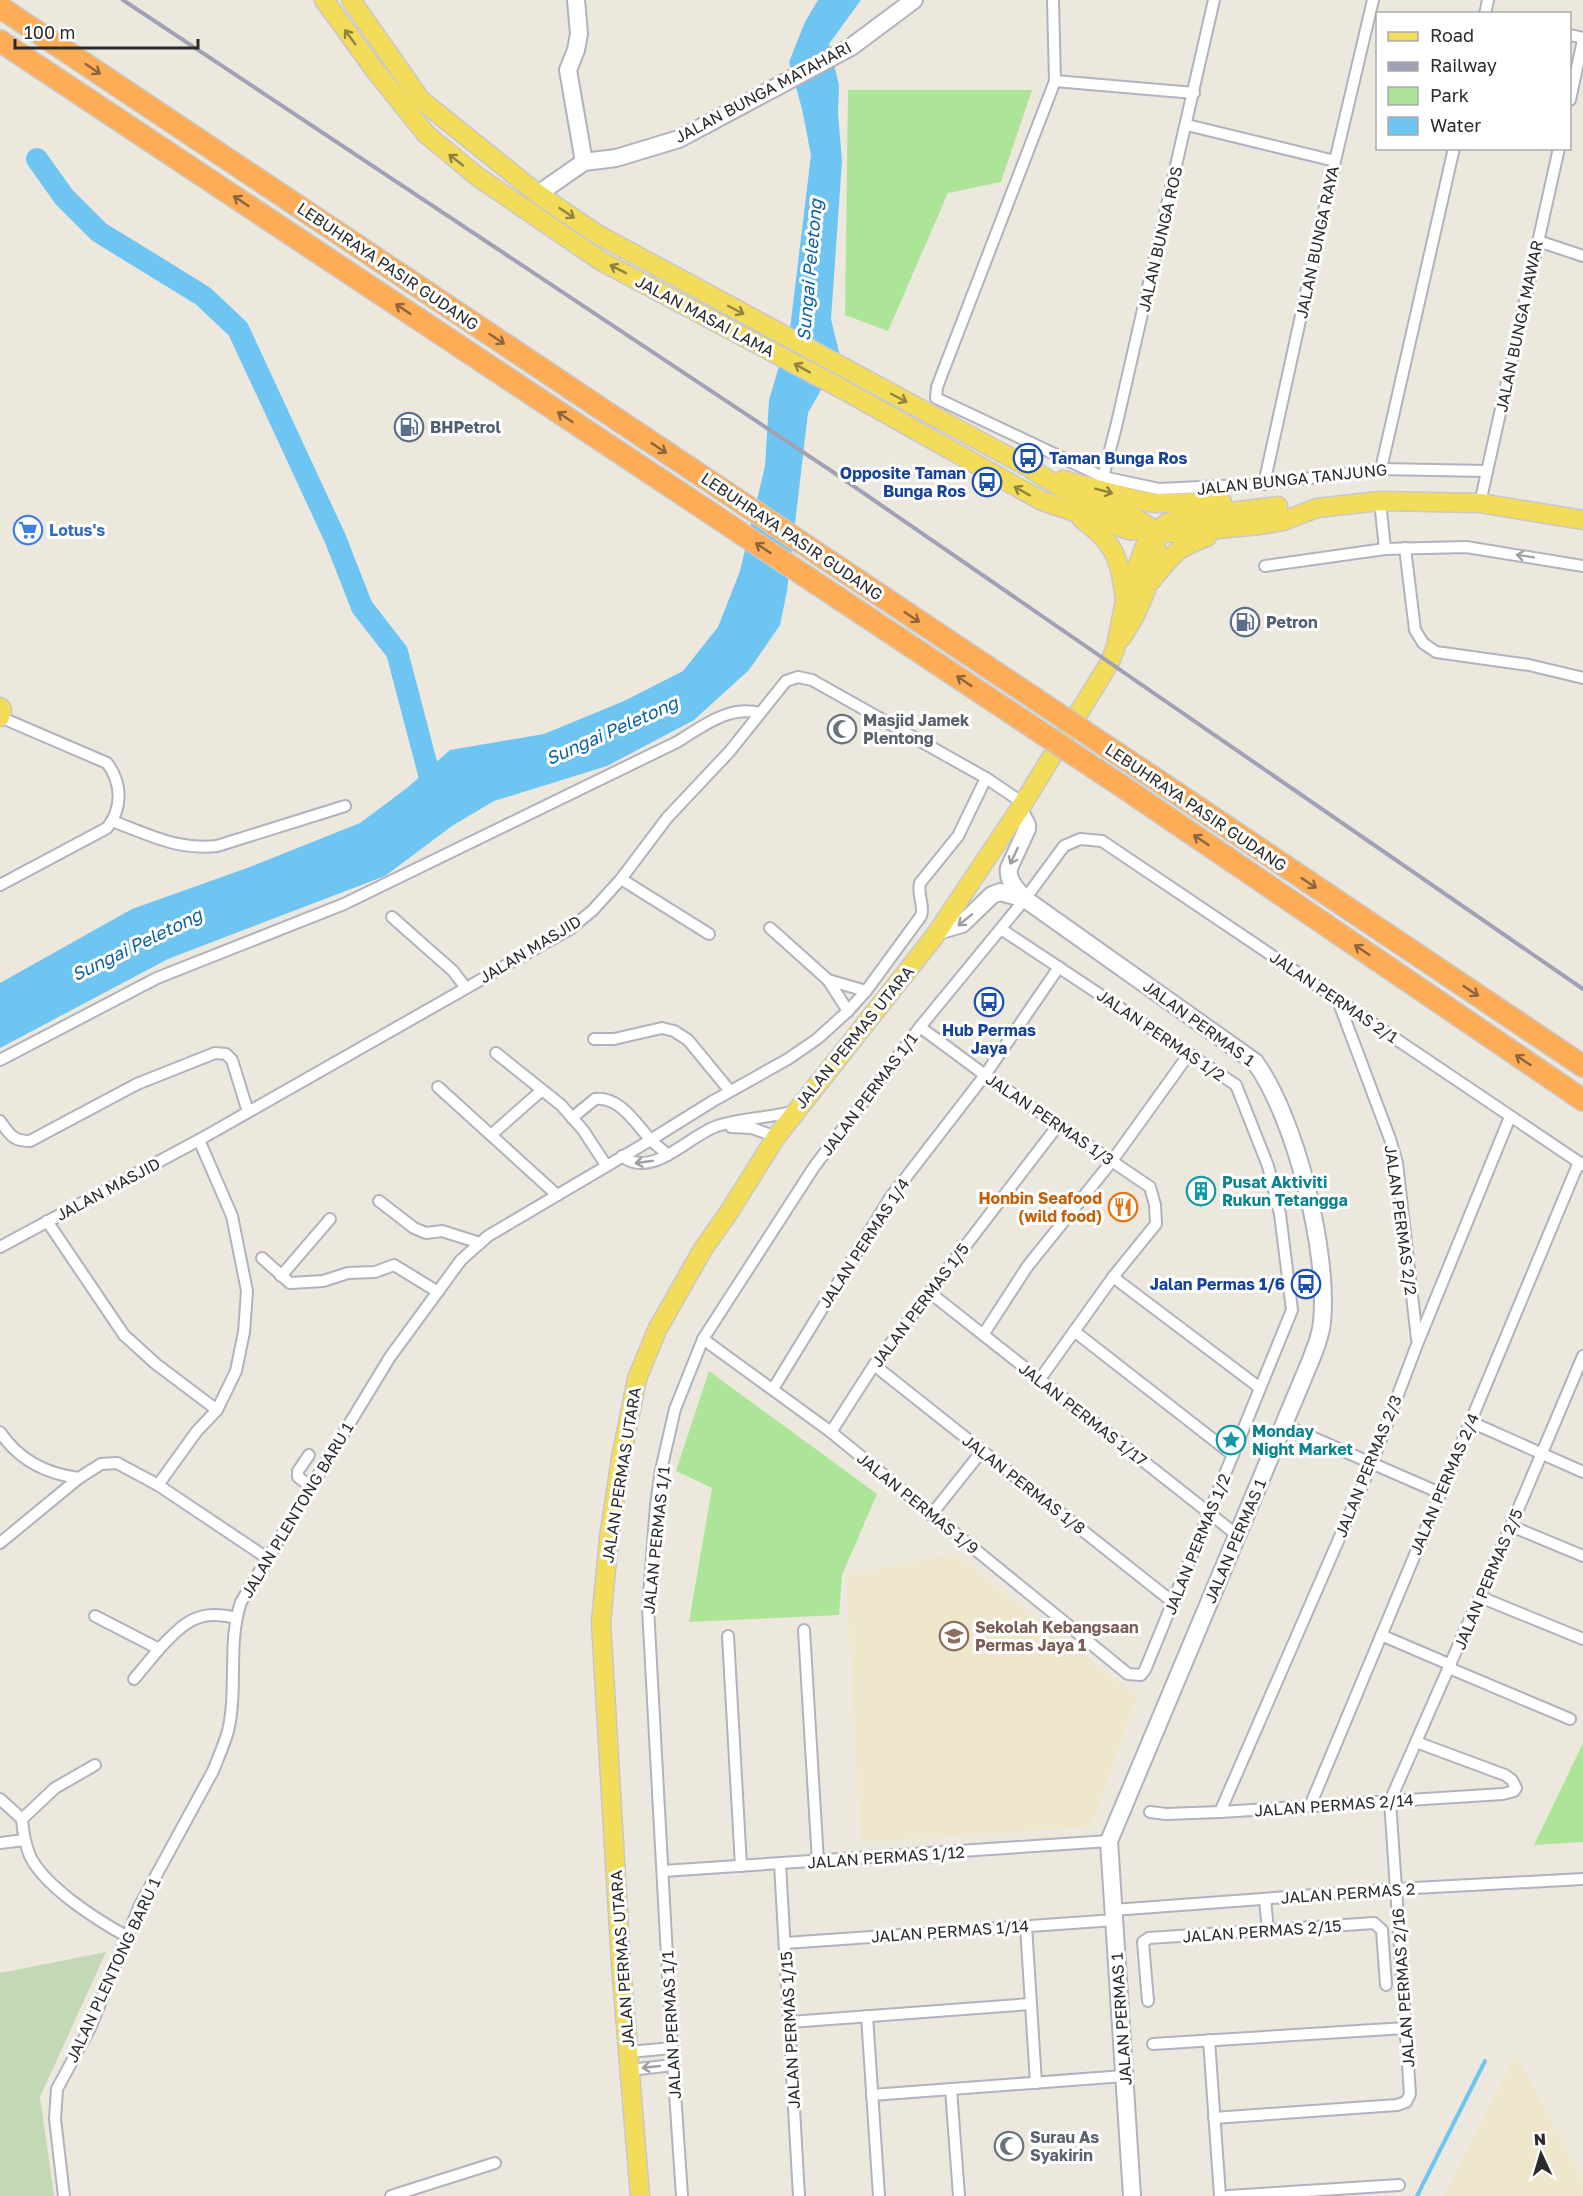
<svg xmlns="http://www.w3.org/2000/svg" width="1583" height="2196" viewBox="0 0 1583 2196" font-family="'Golos Text',sans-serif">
<rect width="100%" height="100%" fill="#ede8dd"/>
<g fill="#efe7cc">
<path d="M954,1553L1137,1697L1091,1827L861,1842L846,1576Z"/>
<path d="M1516,2053L1583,2180V2196H1444Z"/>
</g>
<g fill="#ade598">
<path d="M848,90H1032L1001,182L948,193L888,331L845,315Z"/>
<path d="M709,1371L877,1494L842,1575L839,1615L689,1622L712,1488L676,1471Z"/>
<path d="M1583,1743V1842L1534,1845Z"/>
</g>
<path fill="#c3d8b4" d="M106,1952L40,2097L54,2196H0V1973Z"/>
<path fill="#6ec5f2" d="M818,0H861L829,44L839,85L838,113L842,161L831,319L840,356L808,413L787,591L780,625L749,670L694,720L607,766L494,801L452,826L385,876L168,959L0,1048V983L132,909L247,868L360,823L407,788L450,750L544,734L624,701L683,671L718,627L740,571L765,466L769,400L790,329L811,155L802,109L789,62L805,22Z"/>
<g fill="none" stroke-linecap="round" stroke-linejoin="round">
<path stroke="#6ec5f2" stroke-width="4" d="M1417,2196L1485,2061"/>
<path stroke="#6ec5f2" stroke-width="22" d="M37,159L64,197L99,232L203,296L238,329L335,538L362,607L397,652L435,797"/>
<g stroke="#b1b2bf" stroke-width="14">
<g id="street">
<path d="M1053,0L1055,81L937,387L936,398L1103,477L1159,489L1264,484L1381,469L1487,471"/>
<path d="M1485,14L1488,0"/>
<path d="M1570,35L1583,38"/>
<path d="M1055,81L1194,93"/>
<path d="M1570,100L1583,40"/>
<path d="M1187,125L1335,161"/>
<path d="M1538,241L1583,256"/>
<path d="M1381,469L1454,148"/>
<path d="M1103,477L1116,427L1214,0"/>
<path d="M1264,484L1335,161L1373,0"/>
<path d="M1380,501L1385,549"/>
<path d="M1480,503L1559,148"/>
<path d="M1405,548L1415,630L1423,643L1436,652L1529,665L1583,678"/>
<path d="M1265,566L1385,549L1466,547L1583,566"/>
<path d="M112,821C150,835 176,850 217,846L345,806"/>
<path d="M621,879L709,934"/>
<path d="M0,885L107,828C123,808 122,783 107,763L0,717"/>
<path d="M392,917L453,971L466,988"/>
<path d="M770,928L828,980L848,1011"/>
<path d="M828,980L866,991"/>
<path d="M1337,998L1390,1139L1397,1163L1417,1339"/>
<path d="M920,1027L985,1075L1150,1187L1155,1205L1156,1224L1113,1277L1040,1379"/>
<path d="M594,1039H614L662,1028L674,1031L688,1040L730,1091"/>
<path d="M496,1053L561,1105L583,1130L606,1165"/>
<path d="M0,1060L157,978L344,904L677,742C703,726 729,705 760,713"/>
<path d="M438,1087L557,1195"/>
<path d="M572,1118L595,1099C620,1096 636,1124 650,1139C656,1145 662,1150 668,1155"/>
<path d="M0,1121C10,1134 12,1141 30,1141L137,1084L215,1053L226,1054L232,1060L248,1112"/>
<path d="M731,1127L752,1128L776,1137"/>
<path d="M491,1135L542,1090"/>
<path d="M199,1140L232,1216L247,1291L244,1332L236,1371L217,1410"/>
<path d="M622,1156C652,1180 688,1136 717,1126C743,1118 769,1118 795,1111"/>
<path d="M379,1201L414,1228L426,1233L442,1231L480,1243"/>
<path d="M47,1221L124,1335L156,1364L217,1410L197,1431L158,1485"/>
<path d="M0,1247L199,1140L570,929L593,910L621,879L667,818L730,751L786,681L798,677L812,680L986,778L1023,803"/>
<path d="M262,1258L290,1283L323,1281L348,1273L375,1272L394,1265L438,1292"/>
<path d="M281,1276L330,1219"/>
<path d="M1113,1277L1260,1388"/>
<path d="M929,1292L1237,1535"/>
<path d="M1074,1331L1233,1455"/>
<path d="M983,1335L1027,1267L1112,1161L1189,1054"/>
<path d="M703,1339L831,1432L1128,1674L1141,1675L1145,1670L1292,1310L1280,1214L1268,1166L1236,1085L1001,929"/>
<path d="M874,1365L1174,1603"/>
<path d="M773,1389L890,1198L985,1075L1059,967"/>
<path d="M1471,1422L1583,1472"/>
<path d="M1284,1425L1440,1493"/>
<path d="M0,1432C18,1459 46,1474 79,1478"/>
<path d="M831,1432L874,1365L1059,1124"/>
<path d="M309,1455L298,1471V1477L311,1487"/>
<path d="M931,1515L982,1451"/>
<path d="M1511,1526L1583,1556"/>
<path d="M0,1543L79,1478L101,1464L117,1463L158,1485L267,1558"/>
<path d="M1480,1597L1583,1639"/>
<path d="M95,1616L159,1649C184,1623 198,1608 236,1618"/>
<path d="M804,1630L818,1862"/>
<path d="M1381,1635L1451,1665"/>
<path d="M728,1636L741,1866"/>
<path d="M1449,1668L1570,1719"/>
<path d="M134,1679L159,1649"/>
<path d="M0,1799L22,1819"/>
<path d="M1310,1806L1579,1162"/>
<path d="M1150,1812L1166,1814L1220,1812L1503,1794L1514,1791L1516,1788L1512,1780L1505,1775L1416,1742"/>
<path d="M1220,1812L1372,1463L1418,1342L1510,1117"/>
<path d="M22,1819C23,1832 25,1844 30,1856C45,1887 97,1920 126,1936"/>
<path d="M22,1819L55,1788L95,1765"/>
<path d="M0,1843L24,1840"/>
<path d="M780,1864L799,2196"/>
<path d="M663,1871L1109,1841"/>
<path d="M1265,1899L1268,1931"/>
<path d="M1113,1910L1396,1889L1583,1879"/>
<path d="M1026,1926L1036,2083"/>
<path d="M785,1943L1115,1920"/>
<path d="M1148,2001L1143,1942L1149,1938L1374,1923L1382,1930L1386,1985"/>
<path d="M867,2016L879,2196"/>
<path d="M790,2022L1030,2004"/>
<path d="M1209,2040L1220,2196"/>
<path d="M1153,2044L1406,2028"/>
<path d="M629,2052L672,2048"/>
<path d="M630,2070L673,2065"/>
<path d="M951,2089L959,2196"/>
<path d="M872,2095L1124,2076"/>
<path d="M1214,2118L1397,2105L1406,2102L1410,2094L1390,1801L1511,1526L1583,1356"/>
<path d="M64,2196L55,2119L57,2089L90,2028L140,1905L213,1771C218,1758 224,1745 228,1731C238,1689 227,1643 241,1602L390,1357L461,1260L488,1236L644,1144L713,1101L788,1059L817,1039L848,1011L866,991L921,916C925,906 917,896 920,883L958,836L986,778"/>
<path d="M391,2196L495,2163"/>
<path d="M682,2196L672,2048L648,1608L656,1505L661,1470L675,1409L703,1339L814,1167L920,1027L1025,899L1064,846L1080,839L1102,841L1583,1165"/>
<path d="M1228,2196L1399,2185"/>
</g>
</g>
<g stroke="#b1b2bf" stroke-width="20">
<g id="secondary">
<path d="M576,0L579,34L576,50L568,70L584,162"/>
<path d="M538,194L584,162L616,158L679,139L851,47L914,0"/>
<path d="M1019,810L1027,825V829L1009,868C1007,881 1017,890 1025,899"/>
<path d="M938,931L962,924L992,895L1000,892L1025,899L1255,1062C1296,1119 1329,1253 1322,1322C1321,1336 1315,1349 1310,1362L1109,1841L1132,2196"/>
</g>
</g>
<g stroke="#c8c8c8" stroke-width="21">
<g id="primary">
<path d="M324,0L377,73L426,134L478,177L601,261L842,389L1042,501L1129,530L1175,533L1260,525L1283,521L1317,508L1380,501L1480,503L1583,520"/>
<path d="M351,0L421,100L538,194L597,234L1028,467C1049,481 1071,494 1094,504C1115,513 1136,514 1154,531"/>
<path d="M1063,480L1137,500L1157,503L1222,502"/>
<path d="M1081,518C1089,525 1099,532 1106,541C1120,557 1122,579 1125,599"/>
<path d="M1152,580C1171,556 1177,547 1207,537"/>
<path d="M1122,637C1139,613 1161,561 1155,532"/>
<path d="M0,707L2,710L0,717"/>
<path d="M640,2196L621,1965L601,1622L609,1538L621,1458L637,1379L657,1330L703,1249L729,1212L776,1137L934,937L1019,810L1110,662L1116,646L1125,601L1144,548L1155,532L1167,523L1182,518L1278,506"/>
</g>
</g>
<g stroke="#c8c8c8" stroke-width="24">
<g id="highway">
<path d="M0,7L1028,694"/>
<path d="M0,41L1013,714"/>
<path d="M1139,768L1583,1066"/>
<path d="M1129,791L1583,1100"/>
</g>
</g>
<use href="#street" stroke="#fff" stroke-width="10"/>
<use href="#secondary" stroke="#fff" stroke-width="16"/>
<use href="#primary" stroke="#f4dc5b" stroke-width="18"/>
<use href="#highway" stroke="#ffac57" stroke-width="21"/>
<path stroke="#a0a1b6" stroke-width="4" d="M123,0L833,472L1583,989"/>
<g stroke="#c8c8c8" stroke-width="24" stroke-linecap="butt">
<g id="highway-bridge">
<path d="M1028,694L1139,768"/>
<path d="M1013,714L1129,791"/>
</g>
</g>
<use href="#highway-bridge" stroke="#ffac57" stroke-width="21"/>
</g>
<defs><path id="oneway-shaft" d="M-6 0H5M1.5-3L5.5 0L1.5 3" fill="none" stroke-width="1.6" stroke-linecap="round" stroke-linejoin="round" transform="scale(1.5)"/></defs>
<g stroke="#908443">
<use href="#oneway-shaft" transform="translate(350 37) rotate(-127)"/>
<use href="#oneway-shaft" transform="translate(456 160) rotate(-142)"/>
<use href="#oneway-shaft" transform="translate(567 213) rotate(34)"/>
<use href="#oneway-shaft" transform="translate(618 269) rotate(-153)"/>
<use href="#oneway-shaft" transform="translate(736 310) rotate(28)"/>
<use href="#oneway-shaft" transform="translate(802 368) rotate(-151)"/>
<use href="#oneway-shaft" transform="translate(899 398) rotate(28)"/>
<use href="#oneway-shaft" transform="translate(1022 491) rotate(-151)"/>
<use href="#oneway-shaft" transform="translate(1104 491) rotate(15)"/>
</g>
<g stroke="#8a653f">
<use href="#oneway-shaft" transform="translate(93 69) rotate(34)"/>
<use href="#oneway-shaft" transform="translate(241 201) rotate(-146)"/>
<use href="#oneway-shaft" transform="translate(403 309) rotate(-146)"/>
<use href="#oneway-shaft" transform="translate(497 339) rotate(34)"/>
<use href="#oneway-shaft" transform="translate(565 417) rotate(-146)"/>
<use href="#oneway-shaft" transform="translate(659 448) rotate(34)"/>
<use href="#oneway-shaft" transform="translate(763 548) rotate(-146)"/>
<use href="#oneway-shaft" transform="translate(912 617) rotate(34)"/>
<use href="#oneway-shaft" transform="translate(964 681) rotate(-146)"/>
<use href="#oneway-shaft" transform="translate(1201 840) rotate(-146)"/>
<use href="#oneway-shaft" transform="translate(1309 883) rotate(34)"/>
<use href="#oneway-shaft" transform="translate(1362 950) rotate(-146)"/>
<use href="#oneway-shaft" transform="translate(1471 991) rotate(34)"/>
<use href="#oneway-shaft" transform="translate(1523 1060) rotate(-146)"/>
</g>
<g stroke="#a0a0a0">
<use href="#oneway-shaft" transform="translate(1525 556) rotate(-171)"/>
<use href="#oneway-shaft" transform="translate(1014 856) rotate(115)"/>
<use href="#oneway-shaft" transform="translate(965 920) rotate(141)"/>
<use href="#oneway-shaft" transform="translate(644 1162) rotate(172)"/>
<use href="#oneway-shaft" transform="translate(651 2067) rotate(174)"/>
</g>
<defs>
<g id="fuel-ring" transform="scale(1.5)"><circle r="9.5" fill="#fff" stroke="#5c6f8a" stroke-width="1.5"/><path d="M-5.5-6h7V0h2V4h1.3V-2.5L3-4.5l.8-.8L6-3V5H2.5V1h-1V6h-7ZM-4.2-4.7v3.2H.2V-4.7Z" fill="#5c6f8a"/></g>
<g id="bus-ring" transform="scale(1.5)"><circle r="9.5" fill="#fff" stroke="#1a4fb4" stroke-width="1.5"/><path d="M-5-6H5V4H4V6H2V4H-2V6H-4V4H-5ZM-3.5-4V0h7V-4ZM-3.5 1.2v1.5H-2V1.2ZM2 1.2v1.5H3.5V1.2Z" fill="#1a4fb4"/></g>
<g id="supermarket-ring" transform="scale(1.5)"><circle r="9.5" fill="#fff" stroke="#3f7fe0" stroke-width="1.5"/><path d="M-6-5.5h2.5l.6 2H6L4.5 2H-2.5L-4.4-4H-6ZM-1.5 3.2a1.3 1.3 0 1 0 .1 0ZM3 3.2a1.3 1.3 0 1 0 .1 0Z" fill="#3f7fe0"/></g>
<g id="mosque-ring" transform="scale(1.5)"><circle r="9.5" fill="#fff" stroke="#6b7280" stroke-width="1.5"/><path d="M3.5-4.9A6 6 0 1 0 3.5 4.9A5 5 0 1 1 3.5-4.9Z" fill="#6b7280"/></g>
<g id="building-ring" transform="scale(1.5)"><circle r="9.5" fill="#fff" stroke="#0f9aa8" stroke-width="1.5"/><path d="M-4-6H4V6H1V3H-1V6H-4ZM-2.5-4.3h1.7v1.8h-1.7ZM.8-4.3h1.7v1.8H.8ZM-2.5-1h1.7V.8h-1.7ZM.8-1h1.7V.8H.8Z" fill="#0f9aa8"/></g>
<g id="restaurant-ring" transform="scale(1.5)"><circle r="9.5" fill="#fff" stroke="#e8710a" stroke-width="1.5"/><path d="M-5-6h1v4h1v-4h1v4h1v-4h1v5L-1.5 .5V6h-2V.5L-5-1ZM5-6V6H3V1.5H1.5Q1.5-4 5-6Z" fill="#e8710a"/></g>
<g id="sight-ring" transform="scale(1.5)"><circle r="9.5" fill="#fff" stroke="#0f9aa8" stroke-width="1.5"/><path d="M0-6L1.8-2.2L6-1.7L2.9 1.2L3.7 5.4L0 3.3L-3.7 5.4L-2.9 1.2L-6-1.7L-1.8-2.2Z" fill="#0f9aa8"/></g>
<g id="school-ring" transform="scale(1.5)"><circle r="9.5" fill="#fff" stroke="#8d6e63" stroke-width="1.5"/><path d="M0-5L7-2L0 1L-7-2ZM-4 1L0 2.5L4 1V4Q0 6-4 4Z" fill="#8d6e63"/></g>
</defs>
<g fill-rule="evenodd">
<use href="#fuel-ring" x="409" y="427"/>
<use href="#bus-ring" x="1028" y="458"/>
<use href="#bus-ring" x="987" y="482"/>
<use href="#supermarket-ring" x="28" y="530"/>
<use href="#fuel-ring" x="1245" y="622"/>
<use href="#mosque-ring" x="842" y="729"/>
<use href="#bus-ring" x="989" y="1002"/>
<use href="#building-ring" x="1201" y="1191"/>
<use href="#restaurant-ring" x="1123" y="1207"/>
<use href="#bus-ring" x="1306" y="1284"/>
<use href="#sight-ring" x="1231" y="1440"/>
<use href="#school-ring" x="954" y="1636"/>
<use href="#mosque-ring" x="1009" y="2146"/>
</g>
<g text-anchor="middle" stroke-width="6" stroke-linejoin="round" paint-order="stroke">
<g font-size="16" fill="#2b2b2b" stroke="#fff">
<text transform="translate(763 92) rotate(-28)" y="6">JALAN BUNGA MATAHARI</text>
<text transform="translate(1160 239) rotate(-77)" y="6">JALAN BUNGA ROS</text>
<text transform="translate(1317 242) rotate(-78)" y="6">JALAN BUNGA RAYA</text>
<text transform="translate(388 266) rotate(34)" y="6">LEBUHRAYA PASIR GUDANG</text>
<text transform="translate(705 316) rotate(28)" y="6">JALAN MASAI LAMA</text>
<text transform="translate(1519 326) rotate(-78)" y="6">JALAN BUNGA MAWAR</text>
<text transform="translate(1292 479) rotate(-6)" y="6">JALAN BUNGA TANJUNG</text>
<text transform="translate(792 536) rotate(34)" y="6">LEBUHRAYA PASIR GUDANG</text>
<text transform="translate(1196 807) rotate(34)" y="6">LEBUHRAYA PASIR GUDANG</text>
<text transform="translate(530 949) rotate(-31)" y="6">JALAN MASJID</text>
<text transform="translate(1334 997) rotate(34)" y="6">JALAN PERMAS 2/1</text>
<text transform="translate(1199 1023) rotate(36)" y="6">JALAN PERMAS 1</text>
<text transform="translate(1161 1035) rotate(34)" y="6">JALAN PERMAS 1/2</text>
<text transform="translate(854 1037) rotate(-51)" y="6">JALAN PERMAS UTARA</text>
<text transform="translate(869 1094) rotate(-53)" y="6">JALAN PERMAS 1/1</text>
<text transform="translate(1050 1119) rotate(34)" y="6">JALAN PERMAS 1/3</text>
<text transform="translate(108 1189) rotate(-28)" y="6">JALAN MASJID</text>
<text transform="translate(1401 1220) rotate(82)" y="6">JALAN PERMAS 2/2</text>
<text transform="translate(864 1243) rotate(-57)" y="6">JALAN PERMAS 1/4</text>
<text transform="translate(920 1305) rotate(-53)" y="6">JALAN PERMAS 1/5</text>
<text transform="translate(1083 1414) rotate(38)" y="6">JALAN PERMAS 1/17</text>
<text transform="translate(1368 1466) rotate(-68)" y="6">JALAN PERMAS 2/3</text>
<text transform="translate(621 1475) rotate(-81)" y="6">JALAN PERMAS UTARA</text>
<text transform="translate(1024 1484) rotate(38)" y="6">JALAN PERMAS 1/8</text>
<text transform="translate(1444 1484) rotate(-67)" y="6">JALAN PERMAS 2/4</text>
<text transform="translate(918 1503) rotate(39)" y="6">JALAN PERMAS 1/9</text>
<text transform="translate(297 1510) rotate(-59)" y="6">JALAN PLENTONG BARU 1</text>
<text transform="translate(656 1540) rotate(-84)" y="6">JALAN PERMAS 1/1</text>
<text transform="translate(1235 1541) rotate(-67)" y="6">JALAN PERMAS 1</text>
<text transform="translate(1197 1544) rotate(-68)" y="6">JALAN PERMAS 1/2</text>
<text transform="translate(1488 1579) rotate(-67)" y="6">JALAN PERMAS 2/5</text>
<text transform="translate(1334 1805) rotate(-4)" y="6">JALAN PERMAS 2/14</text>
<text transform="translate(886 1857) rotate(-4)" y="6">JALAN PERMAS 1/12</text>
<text transform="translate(1348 1893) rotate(-4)" y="6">JALAN PERMAS 2</text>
<text transform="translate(950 1931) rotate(-4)" y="6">JALAN PERMAS 1/14</text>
<text transform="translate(1262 1931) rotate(-4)" y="6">JALAN PERMAS 2/15</text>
<text transform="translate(622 1959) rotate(-94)" y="6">JALAN PERMAS UTARA</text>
<text transform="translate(113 1970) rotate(-65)" y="6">JALAN PLENTONG BARU 1</text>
<text transform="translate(1403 1988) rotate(-94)" y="6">JALAN PERMAS 2/16</text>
<text transform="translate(1121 2019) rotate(-94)" y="6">JALAN PERMAS 1</text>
<text transform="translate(671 2025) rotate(-93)" y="6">JALAN PERMAS 1/1</text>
<text transform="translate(790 2030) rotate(-93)" y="6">JALAN PERMAS 1/15</text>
</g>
<g font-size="16" font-weight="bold" fill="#4e5e75" stroke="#fff" text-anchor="start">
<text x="430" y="433">BHPetrol</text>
<text x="1266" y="628">Petron</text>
</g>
<g font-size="16" font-weight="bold" fill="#164399" stroke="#fff" text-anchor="end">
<text x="1049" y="464" text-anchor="start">Taman Bunga Ros</text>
<text x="966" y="479">Opposite Taman<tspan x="966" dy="18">Bunga Ros</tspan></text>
<text x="989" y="1036" text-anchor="middle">Hub Permas<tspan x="989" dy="18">Jaya</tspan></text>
<text x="1285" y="1290">Jalan Permas 1/6</text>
</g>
<g font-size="16" font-weight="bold" fill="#366cbe" stroke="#fff" text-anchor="start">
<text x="49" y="536">Lotus's</text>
</g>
<g font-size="16" font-weight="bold" fill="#5b616d" stroke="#fff" text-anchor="start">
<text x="863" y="726">Masjid Jamek<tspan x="863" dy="18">Plentong</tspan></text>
<text x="1030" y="2143">Surau As<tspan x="1030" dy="18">Syakirin</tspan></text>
</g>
<g font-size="16" font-weight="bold" fill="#0d838f" stroke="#fff" text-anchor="start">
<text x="1222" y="1188">Pusat Aktiviti<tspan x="1222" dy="18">Rukun Tetangga</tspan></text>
<text x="1252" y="1437">Monday<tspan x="1252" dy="18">Night Market</tspan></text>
</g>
<g font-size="16" font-weight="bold" fill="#c56008" stroke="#fff" text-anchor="end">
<text x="1102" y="1204">Honbin Seafood<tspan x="1102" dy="18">(wild food)</tspan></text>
</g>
<g font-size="16" font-weight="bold" fill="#785e54" stroke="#fff" text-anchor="start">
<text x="975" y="1633">Sekolah Kebangsaan<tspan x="975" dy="18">Permas Jaya 1</tspan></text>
</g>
<g font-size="18" font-style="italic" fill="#0a61a1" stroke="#fff">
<text transform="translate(810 270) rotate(-85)" y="6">Sungai Peletong</text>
<text transform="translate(612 731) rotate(-24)" y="6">Sungai Peletong</text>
<text transform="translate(137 945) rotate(-26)" y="6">Sungai Peletong</text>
</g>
</g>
<rect x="1376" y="12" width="195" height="138" fill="#ffffff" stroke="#aaaaaa" stroke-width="1.5"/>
<rect x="1388" y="32" width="30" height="9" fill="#f4dc5b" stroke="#aaaaaa" stroke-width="1.5"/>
<text x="1430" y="42" font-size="18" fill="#2b2b2b">Road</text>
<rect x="1388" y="62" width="30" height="9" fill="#a0a1b6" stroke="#aaaaaa" stroke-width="1.5"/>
<text x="1430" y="72" font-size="18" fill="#2b2b2b">Railway</text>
<rect x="1388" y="87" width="30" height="18" fill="#ade598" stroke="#aaaaaa" stroke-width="1.5"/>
<text x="1430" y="102" font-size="18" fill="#2b2b2b">Park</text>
<rect x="1388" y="117" width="30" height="18" fill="#6ec5f2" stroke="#aaaaaa" stroke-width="1.5"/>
<text x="1430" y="132" font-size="18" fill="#2b2b2b">Water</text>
<g transform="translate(1541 2154) rotate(356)" stroke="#ffffff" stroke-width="4.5" paint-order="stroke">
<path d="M0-4.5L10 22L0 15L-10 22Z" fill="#2b2b2b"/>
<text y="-9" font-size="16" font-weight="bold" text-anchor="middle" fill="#2b2b2b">N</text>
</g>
<path d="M15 39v9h183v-9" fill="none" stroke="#2b2b2b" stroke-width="3"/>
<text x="24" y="39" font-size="18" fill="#2b2b2b" stroke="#ffffff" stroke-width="4.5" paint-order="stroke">100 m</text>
</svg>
